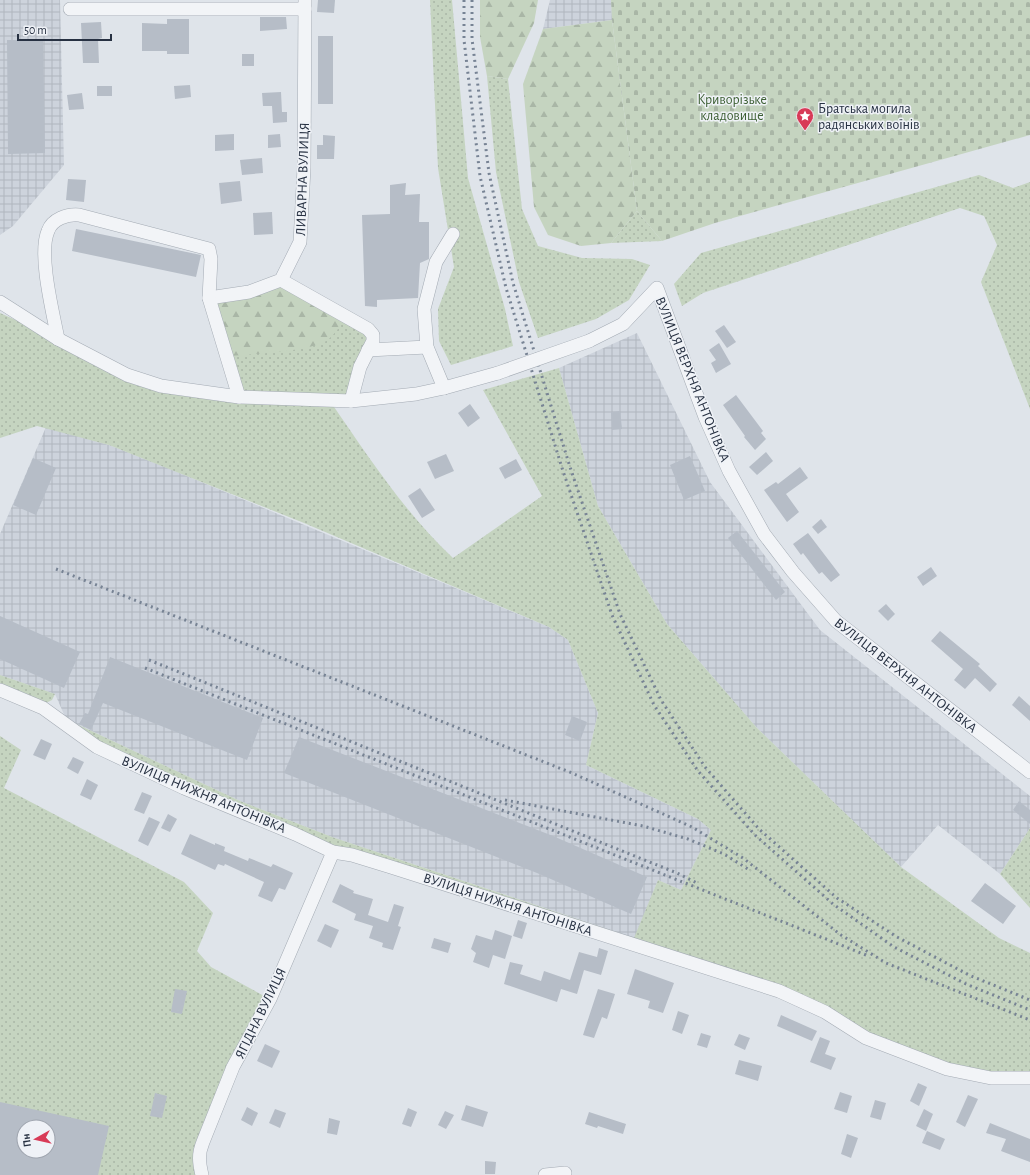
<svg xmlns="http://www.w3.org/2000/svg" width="1030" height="1175" viewBox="0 0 1030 1175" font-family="'Alegreya Sans',sans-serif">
<defs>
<pattern id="industrial-grid" width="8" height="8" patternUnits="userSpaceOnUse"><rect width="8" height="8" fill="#cdd3dc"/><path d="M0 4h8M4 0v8" fill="none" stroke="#b0b6be"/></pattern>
<pattern id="grass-dots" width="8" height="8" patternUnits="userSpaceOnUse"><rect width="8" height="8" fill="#c5d4c0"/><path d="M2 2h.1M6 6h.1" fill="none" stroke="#a9b6a6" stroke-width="1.8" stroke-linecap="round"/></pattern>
<pattern id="forest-firs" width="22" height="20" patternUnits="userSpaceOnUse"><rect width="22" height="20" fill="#c5d4c0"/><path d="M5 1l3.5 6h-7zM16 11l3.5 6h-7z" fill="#a9b6a6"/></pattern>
<pattern id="cemetery-stones" width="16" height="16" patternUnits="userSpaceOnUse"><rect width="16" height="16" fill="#c5d4c0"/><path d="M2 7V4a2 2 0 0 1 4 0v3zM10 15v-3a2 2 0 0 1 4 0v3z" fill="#a9b6a6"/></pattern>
</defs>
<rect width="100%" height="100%" fill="#dfe4ea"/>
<g fill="url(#industrial-grid)">
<path d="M0,0H60L64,165L13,226L0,235Z"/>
<path d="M550,0H611L612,20L543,29Z"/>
<path d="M637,333L710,482L820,630L1030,796V828L1000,874L938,825L901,867L757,728L667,624L598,506L559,368Z"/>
<path d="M46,427L109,445L170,469L549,627L568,640L598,713L586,765L698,819L711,830L681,890L658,880L635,938L332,837L240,801L66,719L55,694L0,675V534Z"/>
</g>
<g fill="url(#grass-dots)" fill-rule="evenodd">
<path d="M430,0H452L468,178L505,309L513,346L451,365L439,341L438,309L454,267L438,168Z"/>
<path d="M487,76L508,79L522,209L538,246L582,258L632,259L650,265L629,300L596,319L538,338L519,282L496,172Z"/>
<path d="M979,175L1013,188L1030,182V409L981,282L997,245L984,216L960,208L703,293L682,306L674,284L701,253Z"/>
<path d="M637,211L662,241L611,243Z"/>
<path d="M339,312L373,335L351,401H330C368,456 404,512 453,558L542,496L483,390L559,368L598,506L667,624L757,728L901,867L999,938L1030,953V1076L990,1075L948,1066L867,1034L827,1008L335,847L184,785L99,744L66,719L240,801L332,837L634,938L658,880L681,890L711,830L698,819L586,765L598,713L568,640L549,627L304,523L109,445L37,426L0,438V313L58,339L127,375L239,397L227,356Z"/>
<path d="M0,675L55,694L52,700L44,704L0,686Z"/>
<path d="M0,736L21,750L4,788L184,882L213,913L197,951L211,967L266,997L230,1065L199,1175H0ZM24,1127H48V1151H24Z"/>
<path d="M1030,828V908L1000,874Z"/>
</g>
<g fill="url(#forest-firs)">
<path d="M480,0H538L534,23L508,79L487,76L480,37Z"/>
<path d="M612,20L637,211L611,243L581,246L548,235L534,207L523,84L543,29Z"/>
<path d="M281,280L339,312V328C335,332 331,338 326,341C311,351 247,355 227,356L209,298Z"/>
</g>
<path fill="url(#cemetery-stones)" d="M611,0H1030V135L715,223L662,241L637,211L612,20Z"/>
<g fill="#b6bdc7" fill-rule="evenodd">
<path d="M318,0H335L334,13L317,12Z"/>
<path d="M260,17H286L287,29L260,31Z"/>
<path d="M167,19H189V54H167V51H142V23L167,24Z"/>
<path d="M101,22L102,38L98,39L99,63H83L81,23Z"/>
<rect x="318" y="36" width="15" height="68"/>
<path d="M7,40H43L45,153L8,154Z"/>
<rect x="242" y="54" width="12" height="12"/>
<path d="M190,85L191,97L175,99L174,86Z"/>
<rect x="97" y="86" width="15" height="10"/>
<path d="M281,92L282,112H287V122L273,123L272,106H263L262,93Z"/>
<path d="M82,93L84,109L69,110L67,95Z"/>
<path d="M234,134V150L215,151V135Z"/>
<path d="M280,134L281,147L268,148V135Z"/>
<path d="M323,135L335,136L334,159H317V145H323Z"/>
<path d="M262,158L263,173L242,175L240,160Z"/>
<path d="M68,179L86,180L84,202L66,200Z"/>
<path d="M240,181L242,201L221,204L219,183Z"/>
<path d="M406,183L405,195L420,194L419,222H429V259L420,263L418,298L377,300V307L365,306L362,215L390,214V185Z"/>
<path d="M272,212L273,234L254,235L253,213Z"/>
<path d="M76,229L201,255L196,277L72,251Z"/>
<path d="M724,325L736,342L727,348L715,331Z"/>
<path d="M719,343L731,364L716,373L711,363L716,360L709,350Z"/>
<path d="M736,395L763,431L761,433L766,439L755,450L744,437L745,436L723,405Z"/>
<path d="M470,404L480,418L468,427L458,413Z"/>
<path d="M620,411L622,429L612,430L611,412Z"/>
<path d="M766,452L773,461L757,475L749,467Z"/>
<path d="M446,454L454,471L435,479L427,462Z"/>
<path d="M690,456L705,491L684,500L670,465Z"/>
<path d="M33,458L56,468L36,515L13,505Z"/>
<path d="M516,459L522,470L505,479L499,468Z"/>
<path d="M800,467L808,478L786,494L799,512L787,522L764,490L776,482L778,484Z"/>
<path d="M420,488L435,510L422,518L408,496Z"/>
<path d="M821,519L827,527L818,534L812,527Z"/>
<path d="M737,531L785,592L776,600L728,538Z"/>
<path d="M808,533L840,575L831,582L822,572L819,574L803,553L801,555L793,544Z"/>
<path d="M931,567L937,576L923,586L917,577Z"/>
<path d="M886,604L895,614L888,621L878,611Z"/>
<path d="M0,616L80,652L64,688L0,659Z"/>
<path d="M940,631L980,664L978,666L997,684L990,692L975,678L965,689L954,680L963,669L931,641Z"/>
<path d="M110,657L263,718L247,760L103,703L91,730L79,724L85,713L88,714Z"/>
<path d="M1019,696L1030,706V721L1012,705Z"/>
<path d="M572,716L587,722L580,741L565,735Z"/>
<path d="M299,737L553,836L647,877L631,914L537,873L284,773Z"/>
<path d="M41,739L52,744L45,760L33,755Z"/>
<path d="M73,757L84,762L78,774L67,768Z"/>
<path d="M87,779L98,785L91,800L80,795Z"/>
<path d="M142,792L152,796L144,814L134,810Z"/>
<path d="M1019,801L1030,810V824L1013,810Z"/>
<path d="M168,814L177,819L170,832L161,828Z"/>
<path d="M149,817L160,822L148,846L138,841Z"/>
<path d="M190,834L215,845V843L225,847L224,851L248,861L249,858L271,867L273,864L293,873L285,890L279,888L272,902L258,896L264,882L225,864L224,866L218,864L215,870L181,854Z"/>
<path d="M985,883L1016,906L1003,924L971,901Z"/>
<path d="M340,884L354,891L353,893L373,899L368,915L388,922L394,904L404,907L398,926L401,927L393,950L382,947L383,943L369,938L373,926L354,920L356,914L332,902Z"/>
<path d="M518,920L527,923L522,939L513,936Z"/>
<path d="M325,924L339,930L331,948L317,941Z"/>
<path d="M495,930L512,936L505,959L493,955L489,968L473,962L476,953L471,949L476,935L492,940Z"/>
<path d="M434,938L451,943L448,953L431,948Z"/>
<path d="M599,948L608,951L601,975L584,970L577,994L561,989L557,1002L504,984L510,962L523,965L520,974L541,981L544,971L570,980L579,952L597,957Z"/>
<path d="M635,969L674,983L663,1013L648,1008L650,1001L627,994Z"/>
<path d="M175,989L187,991L182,1014L171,1012Z"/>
<path d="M598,989L615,994L607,1019L602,1017L594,1038L583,1035Z"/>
<path d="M678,1011L689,1015L682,1034L672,1030Z"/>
<path d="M781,1015L817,1031L812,1041L777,1026Z"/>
<path d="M701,1033L711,1036L707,1048L697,1045Z"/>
<path d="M739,1034L750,1038L745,1050L734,1045Z"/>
<path d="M820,1037L830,1041L825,1054L836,1058L831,1070L810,1062Z"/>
<path d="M265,1044L280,1051L272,1068L257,1061Z"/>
<path d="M739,1060L762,1066L758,1081L735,1074Z"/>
<path d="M918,1083L927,1087L919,1106L910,1101Z"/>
<path d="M840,1092L852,1096L847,1113L834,1109Z"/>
<path d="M155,1093L167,1096L162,1118L150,1116Z"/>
<path d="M968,1095L978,1099L965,1127L956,1122Z"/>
<path d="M875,1100L886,1103L881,1120L870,1117Z"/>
<path d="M0,1102L109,1126L98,1175H0ZM24,1127H48V1151H24Z"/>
<path d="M466,1105L488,1112L483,1127L461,1120Z"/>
<path d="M247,1107L258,1113L252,1126L241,1120Z"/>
<path d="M408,1108L417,1112L411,1127L402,1124Z"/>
<path d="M275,1109L286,1113L280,1128L269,1123Z"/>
<path d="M924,1109L933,1114L926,1131L916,1126Z"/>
<path d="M445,1111L454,1115L446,1129L438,1125Z"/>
<path d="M589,1112L626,1124L623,1134L598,1126L597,1128L585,1124Z"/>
<path d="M329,1118L340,1121L337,1135L327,1133Z"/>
<path d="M990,1123L1030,1139V1162L1001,1151L1006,1139L986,1133Z"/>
<path d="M927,1131L945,1139L940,1150L922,1143Z"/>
<path d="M847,1134L858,1138L851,1158L841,1154Z"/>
<path d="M485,1161L496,1162L495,1174H485Z"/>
</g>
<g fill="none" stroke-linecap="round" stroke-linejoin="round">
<g stroke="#a4abb4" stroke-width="14">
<g id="minor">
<path d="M70,9H305"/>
<path d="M281,280L368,329L373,335V341L360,367L351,401"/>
<path d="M209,298L249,292L281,280L300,242L304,168L305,0"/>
<path d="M0,302L58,339L127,375L161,386L239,397L351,401L416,394L444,388L498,373"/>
<path d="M58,339C53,313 38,254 48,231C52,219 67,214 79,215L209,249L211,259L209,298L239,397"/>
<path d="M589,341L623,324L657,288L705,417L729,471L764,534L793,572L836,621L1030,772"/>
<path d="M368,350L427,347"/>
<path d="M444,388L427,347L424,309L436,262L453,234"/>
<path d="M0,690L43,708L97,747L184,788L295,834L333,852L352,855L391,867L779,991L825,1012L866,1038L947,1069L991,1078H1030"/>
<path d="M202,1175C199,1162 198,1154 203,1142L233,1067L270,999L333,852"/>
<path d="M545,1175L565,1173"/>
</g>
</g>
<use href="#minor" stroke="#f2f4f7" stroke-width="13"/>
<g stroke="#778394" stroke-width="3" stroke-dasharray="2 4" stroke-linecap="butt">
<path d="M464,0V40L480,176L506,288L563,471L612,615L654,705L698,771L755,835L833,904L894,947L966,984L1030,1010"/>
<path d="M472,0V39L489,173L513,283L570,467L620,614L661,700L705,767L759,829L837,898L897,937L969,975L1030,1000"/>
<path d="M56,569L572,773L692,827L743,858L841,935L886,963L1030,1020"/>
<path d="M149,660L677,873L699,884"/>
<path d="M145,668L866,955"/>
<path d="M505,800L643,826L688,839L724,854L751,871"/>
</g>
<g stroke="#a4abb4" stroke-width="14" stroke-linecap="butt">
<path id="minor-bridge" d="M498,373L589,341"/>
</g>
<use href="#minor-bridge" stroke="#f2f4f7" stroke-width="13"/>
</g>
<defs>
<g id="sight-pin" transform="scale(0.9)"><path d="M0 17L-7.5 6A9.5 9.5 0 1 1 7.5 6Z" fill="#d83a57" stroke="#eff2f7"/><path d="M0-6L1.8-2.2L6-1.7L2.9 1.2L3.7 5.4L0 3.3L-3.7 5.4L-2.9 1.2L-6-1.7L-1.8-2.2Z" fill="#fff"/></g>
</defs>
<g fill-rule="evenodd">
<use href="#sight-pin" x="805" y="116"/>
</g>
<g text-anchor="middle" stroke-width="3" stroke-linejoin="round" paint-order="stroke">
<g font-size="14" fill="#3c5f33" stroke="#eff2f7">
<text x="732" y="104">Криворізьке<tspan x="732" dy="16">кладовище</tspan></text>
</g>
<g font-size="14" fill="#273142" stroke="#eff2f7" text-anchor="start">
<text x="818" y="113">Братська могила<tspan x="818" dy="16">радянських воїнів</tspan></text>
</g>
<g font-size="14" fill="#273142" stroke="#eff2f7">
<text transform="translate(302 179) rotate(-88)" y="5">ЛИВАРНА ВУЛИЦЯ</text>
<text transform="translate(693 379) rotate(68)" y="5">ВУЛИЦЯ ВЕРХНЯ АНТОНІВКА</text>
<text transform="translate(906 675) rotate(38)" y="5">ВУЛИЦЯ ВЕРХНЯ АНТОНІВКА</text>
<text transform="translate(204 794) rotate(23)" y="5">ВУЛИЦЯ НИЖНЯ АНТОНІВКА</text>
<text transform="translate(508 904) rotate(18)" y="5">ВУЛИЦЯ НИЖНЯ АНТОНІВКА</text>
<text transform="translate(260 1013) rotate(-64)" y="5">ЯГІДНА ВУЛИЦЯ</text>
</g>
</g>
<g transform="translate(36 1139) rotate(262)"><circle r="19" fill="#eff2f7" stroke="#9fa5af"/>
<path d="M0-3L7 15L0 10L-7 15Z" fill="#d83a57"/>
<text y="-6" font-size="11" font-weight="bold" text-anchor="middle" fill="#273142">Пн</text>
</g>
<path d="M18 34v6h93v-6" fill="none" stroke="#273142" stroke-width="2"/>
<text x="24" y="34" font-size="12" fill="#273142" stroke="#eff2f7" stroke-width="3" paint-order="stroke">50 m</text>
</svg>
